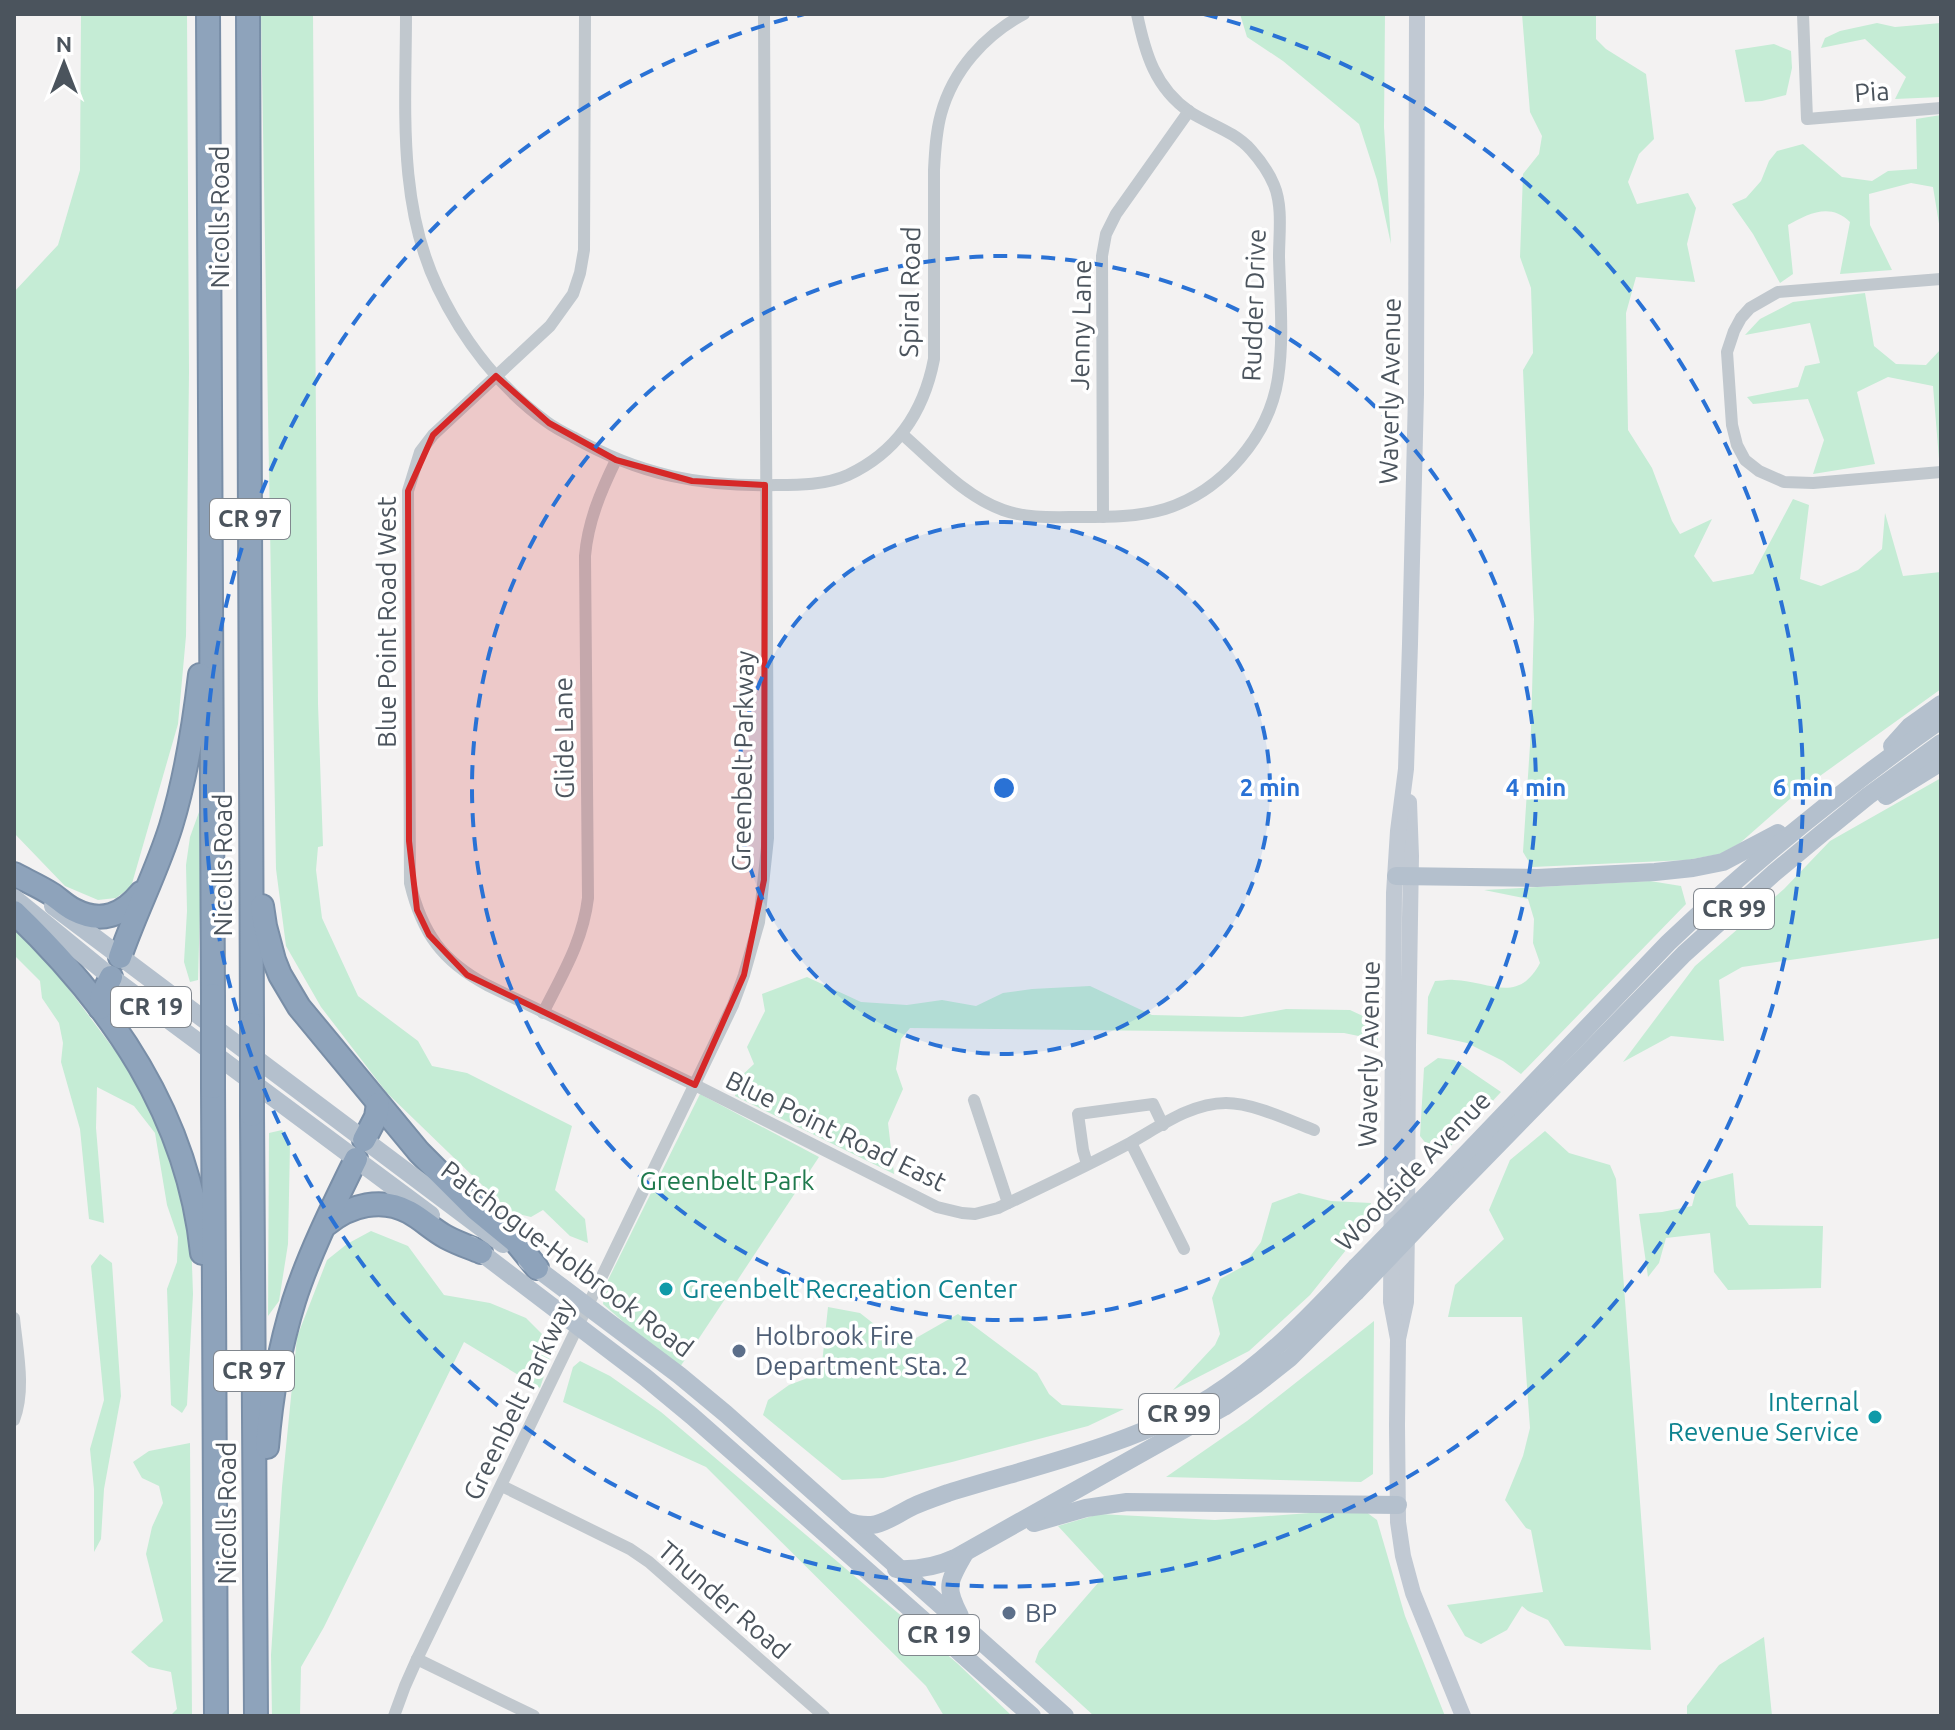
<svg xmlns="http://www.w3.org/2000/svg" width="1955" height="1730" viewBox="0 0 1955 1730" font-family="Ubuntu,sans-serif">
<rect width="100%" height="100%" fill="#f3f2f2"/>
<g fill="#c5ecd5">
<path d="M81,14H187L189,372L186,636L178,724L131,887L116,898L98,900L65,886L14,833V292L58,245L80,170Z"/>
<path d="M261,14H313L318,704L323,846L318,847L316,870L322,918L358,996L418,1041L432,1066L467,1073L572,1126L555,1190L585,1219L588,1243L570,1236L543,1210L531,1217L510,1212L387,1093L321,1007L286,946L276,869Z"/>
<path d="M1240,14H1385L1384,127L1391,244L1377,180L1359,124L1283,61L1247,37Z"/>
<path d="M1522,14H1596V39L1606,49L1646,74L1654,139L1639,154L1628,182L1637,204L1688,193L1696,208L1687,244L1695,282L1636,277L1626,313L1628,430L1652,468L1672,521L1680,534L1712,519L1694,556L1713,582L1753,574L1793,499L1809,505L1800,579L1821,586L1858,570L1882,549L1885,513L1903,576L1941,572V689L1799,791L1740,843L1720,854L1687,860L1532,867L1523,852L1531,730L1534,619L1523,370L1533,353L1531,288L1520,257L1523,174L1539,154L1542,136L1530,112Z"/>
<path d="M1877,23L1895,27L1941,23V97L1895,99L1906,77L1865,39L1821,48L1825,38L1840,31Z"/>
<path d="M1774,44L1791,51L1792,68L1786,95L1762,101L1745,102L1735,50Z"/>
<path d="M1941,115V236L1933,187L1911,183L1869,194L1870,225L1892,270L1840,274L1850,222C1830,202 1808,214 1788,225L1793,274L1780,283L1753,234L1732,204L1746,198L1761,181L1769,161L1777,151L1803,144L1842,177L1872,181L1888,171L1917,169L1916,119Z"/>
<path d="M1865,293L1874,346L1896,364L1926,365L1940,350L1941,337V459H1939L1933,386L1888,377L1857,392L1875,464L1813,474L1824,440L1808,399L1753,404L1747,397L1798,387L1805,366L1820,363L1810,323L1745,335L1760,319L1793,302Z"/>
<path d="M1941,778V938L1742,967L1719,980L1724,1041L1671,1036L1623,1062L1695,966L1784,889L1830,841Z"/>
<path d="M203,801L198,980L190,982L184,962L187,911L186,865L190,837Z"/>
<path d="M1650,881L1681,886L1686,904L1521,1074L1503,1061L1467,1043L1427,1034L1428,997L1435,981C1441,981 1448,979 1454,980C1489,981 1518,1005 1540,963L1533,943L1534,919L1528,899L1484,890Z"/>
<path d="M14,924L35,944L146,1092L177,1172L191,1237L193,1294L187,1405L182,1413L171,1405L167,1289L177,1262L178,1237L167,1205L155,1133L134,1106L97,1087L96,1128L104,1223L89,1219L80,1129L61,1062L63,1043L59,1023L42,998L40,981L14,955Z"/>
<path d="M807,977L861,1002L907,1005L942,1000L976,1006L1003,993L1032,989L1090,986L1152,1015L1242,1017L1286,1009L1350,1010L1378,1023V1040L1344,1033L910,1028L901,1039L896,1069L903,1089L888,1123L894,1174L735,1096L738,1079L754,1064L747,1047L765,1011L762,994Z"/>
<path d="M1438,1058L1454,1060L1501,1092L1445,1152L1432,1151L1420,1136L1424,1068Z"/>
<path d="M700,1094L819,1157L678,1370L603,1304L605,1286Z"/>
<path d="M282,1130L290,1145L288,1244L279,1301L268,1316L269,1133Z"/>
<path d="M1545,1131L1569,1153L1610,1165L1616,1179L1651,1650L1565,1646L1548,1620L1528,1611L1522,1606L1507,1630L1481,1644L1465,1636L1447,1605L1543,1592L1531,1530L1526,1528L1505,1500L1523,1456L1530,1428L1522,1317H1448L1455,1285L1504,1239L1489,1210L1510,1160Z"/>
<path d="M1733,1173L1736,1206L1749,1225L1823,1226L1821,1288L1728,1290L1714,1272L1710,1233L1666,1238L1659,1263L1648,1277L1639,1214L1662,1212L1692,1206L1698,1183Z"/>
<path d="M1299,1193L1331,1201L1371,1203L1366,1225L1310,1295L1249,1351L1173,1390L1215,1345L1220,1334L1212,1298L1220,1279L1242,1267L1261,1242L1272,1203Z"/>
<path d="M371,1231L408,1246L444,1295L490,1303L526,1318L554,1346L540,1388L464,1342L324,1627L301,1667L300,1716H272L271,1655L282,1487L297,1337L327,1260L347,1244Z"/>
<path d="M100,1254L112,1263L121,1396L104,1489L101,1539L94,1552V1489L90,1449L104,1400L91,1266Z"/>
<path d="M828,1307L860,1313L902,1346L958,1314L1037,1373L1049,1394L1062,1405L1124,1409L1088,1426L952,1462L883,1478L842,1480L763,1415L768,1400L789,1385L821,1373Z"/>
<path d="M1374,1321L1373,1474L1361,1482L1166,1477L1247,1421Z"/>
<path d="M580,1361L610,1376L661,1412L957,1663L1012,1716H944L926,1686L706,1467L563,1402L573,1367Z"/>
<path d="M190,1443L192,1716H170L177,1709L171,1672L149,1667L131,1652L163,1621L146,1554L152,1527L163,1503L159,1486L142,1478L133,1462L149,1451Z"/>
<path d="M1362,1509L1377,1520L1405,1616L1445,1716H1094L1035,1662L1039,1651L1104,1576L1058,1526L1099,1514L1215,1520Z"/>
<path d="M1764,1637L1772,1716H1687V1706L1719,1665Z"/>
</g>
<g fill="none" stroke-linecap="round" stroke-linejoin="round">
<g stroke="#798ea7" stroke-width="26">
<g id="highway">
<path d="M208,14L213,995"/>
<path d="M248,14L252,1024"/>
<path d="M14,874C27,881 41,887 53,895C60,900 66,906 74,910C101,924 123,915 141,893"/>
<path d="M262,906L265,926L274,960L280,975L299,1007L419,1152L476,1209L515,1241L537,1268"/>
<path d="M14,912C112,1006 188,1115 202,1253"/>
<path d="M120,957C135,913 157,871 171,826C186,777 194,726 200,675"/>
<path d="M100,1008L102,995L111,977"/>
<path d="M213,1087L216,1716"/>
<path d="M252,1115L256,1716"/>
<path d="M364,1140L376,1117L378,1104"/>
<path d="M327,1224C350,1205 382,1197 409,1212C422,1219 433,1230 446,1237C457,1243 469,1247 481,1252"/>
<path d="M267,1447C271,1397 279,1349 294,1301C309,1254 334,1204 356,1159"/>
</g>
</g>
<g stroke="#c1c8ce" stroke-width="12">
<path d="M406,14C406,105 397,203 438,288C463,340 500,388 547,422C555,428 565,433 573,437C639,475 702,487 776,485C799,485 826,485 848,475C897,452 924,411 934,359V170C935,151 936,132 941,114C953,70 985,35 1024,14"/>
<path d="M585,14L584,250L580,273L573,294L550,326L433,435L420,452L408,491L410,883C422,933 442,961 487,985L695,1085L937,1207L962,1213L975,1214L998,1208C1042,1187 1087,1166 1130,1143C1159,1127 1191,1103 1226,1103C1253,1103 1288,1120 1314,1130"/>
<path d="M1803,14L1807,119L1941,108"/>
<path d="M1941,279L1778,292L1750,308L1741,318L1734,331L1727,352L1732,425L1737,445L1745,460L1759,471L1784,482L1813,483L1941,472"/>
<path d="M902,434C933,461 964,496 1003,510C1028,519 1055,517 1081,517C1109,517 1138,517 1165,509C1222,491 1269,437 1278,378C1284,339 1280,297 1279,257C1279,235 1283,206 1274,185C1269,173 1260,160 1251,150C1234,131 1210,125 1190,112C1155,88 1145,53 1137,14"/>
<path d="M1103,517L1102,256L1106,234L1116,214L1189,111"/>
<path d="M543,1013C562,975 583,941 588,898L585,556C588,521 601,491 616,460"/>
<path d="M974,1100L1008,1203"/>
<path d="M1131,1143L1184,1249"/>
<path d="M1087,1164L1083,1150L1078,1114L1153,1104L1163,1125"/>
<path d="M14,1318C17,1350 26,1389 14,1420"/>
<path d="M502,1486L630,1549L649,1562L824,1716"/>
<path d="M417,1659L534,1716"/>
<path d="M394,1716L405,1686L417,1659L733,1005L744,975L759,922L768,838L764,14"/>
</g>
<g stroke="#c1c9d3" stroke-width="16">
<path d="M1409,802L1411,856L1408,1045L1407,1225L1406,1302L1398,1339L1397,1425L1398,1522L1403,1556L1413,1593L1463,1716"/>
<path d="M1398,1339L1391,1302L1394,893L1398,831L1406,769L1410,644L1416,394L1417,14"/>
</g>
<g stroke="#b4c0cd" stroke-width="18">
<path d="M1892,746L1910,726L1941,704"/>
<path d="M1886,796L1941,762"/>
<path d="M1396,876L1537,878L1655,872L1693,868L1723,862L1778,833"/>
<path d="M14,898L111,977L431,1215"/>
<path d="M53,906L503,1244"/>
<path d="M1442,1179L1668,943C1754,861 1844,788 1941,720"/>
<path d="M1442,1202L1684,954L1774,873L1821,834L1868,796L1941,743"/>
<path d="M471,1245L645,1377L692,1416L1032,1716"/>
<path d="M527,1261L679,1375L726,1414L1065,1716"/>
<path d="M846,1521C878,1532 887,1519 914,1506C925,1501 937,1497 948,1493C1034,1466 1134,1445 1211,1397C1267,1361 1311,1315 1356,1267"/>
<path d="M1034,1523L1086,1508L1127,1502L1398,1505"/>
<path d="M896,1569C917,1570 936,1567 955,1558L1224,1407L1257,1384L1290,1358L1356,1292"/>
<path d="M960,1616C944,1586 949,1581 965,1553"/>
</g>
<use href="#highway" stroke="#8ea3bb" stroke-width="22"/>
<g stroke="#798ea7" stroke-width="26" stroke-linecap="butt">
<g id="highway-bridge">
<path d="M213,995V1087"/>
<path d="M252,1024V1115"/>
</g>
</g>
<g stroke="#b4c0cd" stroke-width="18">
<path d="M1356,1267L1442,1179"/>
<path d="M1356,1292L1442,1202"/>
</g>
<use href="#highway-bridge" stroke="#8ea3bb" stroke-width="22"/>
</g>
<path fill="#d62828" fill-opacity="0.2" stroke="#d62828" stroke-width="6" stroke-linejoin="round" d="M496,376L549,423L616,460L692,481L765,485L764,880L744,975L695,1085L467,975L429,935L417,910L409,841L408,491L433,435Z"/>
<circle cx="1004" cy="788" r="266" fill="#2a72d5" fill-opacity=".12"/>
<g fill="none" stroke="#2a72d5" stroke-width="4" stroke-dasharray="14 10">
<circle cx="1004" cy="788" r="266"/>
<circle cx="1004" cy="788" r="532"/>
<path d="M1204 14A799 799 0 1 1 804 14"/>
</g>
<g fill="#0f9aa8" stroke="#fff" stroke-width="3">
<circle cx="666" cy="1289" r="8"/>
<circle cx="1875" cy="1417" r="8"/>
</g>
<g fill="#5c6f8a" stroke="#fff" stroke-width="3">
<circle cx="739" cy="1351" r="8"/>
<circle cx="1009" cy="1613" r="8"/>
</g>
<g text-anchor="middle" stroke-width="7" stroke-linejoin="round" paint-order="stroke">
<g fill="#fff" stroke="#81878e" stroke-width="2">
<rect x="210" y="499" width="80" height="40" rx="6"/>
<rect x="1694" y="889" width="80" height="40" rx="6"/>
<rect x="111" y="987" width="80" height="40" rx="6"/>
<rect x="214" y="1351" width="80" height="40" rx="6"/>
<rect x="1139" y="1394" width="80" height="40" rx="6"/>
<rect x="899" y="1615" width="80" height="40" rx="6"/>
</g>
<g font-size="24" font-weight="bold" fill="#4b545d">
<text x="250" y="527">CR 97</text>
<text x="1734" y="917">CR 99</text>
<text x="151" y="1015">CR 19</text>
<text x="254" y="1379">CR 97</text>
<text x="1179" y="1422">CR 99</text>
<text x="939" y="1643">CR 19</text>
</g>
<g font-size="26" fill="#4b545d" stroke="#fff">
<text transform="translate(1872 92) rotate(-4)" y="9">Pia</text>
<text transform="translate(220 217) rotate(-90)" y="9">Nicolls Road</text>
<text transform="translate(910 292) rotate(-89)" y="9">Spiral Road</text>
<text transform="translate(1254 305) rotate(-88)" y="9">Rudder Drive</text>
<text transform="translate(1081 325) rotate(-89)" y="9">Jenny Lane</text>
<text transform="translate(1390 391) rotate(-89)" y="9">Waverly Avenue</text>
<text transform="translate(387 622) rotate(-90)" y="9">Blue Point Road West</text>
<text transform="translate(564 738) rotate(-91)" y="9">Glide Lane</text>
<text transform="translate(743 761) rotate(-89)" y="9">Greenbelt Parkway</text>
<text transform="translate(223 865) rotate(-90)" y="9">Nicolls Road</text>
<text transform="translate(1369 1054) rotate(-89)" y="9">Waverly Avenue</text>
<text transform="translate(836 1131) rotate(26)" y="9">Blue Point Road East</text>
<text transform="translate(1413 1171) rotate(-46)" y="9">Woodside Avenue</text>
<text transform="translate(567 1259) rotate(37)" y="9">Patchogue-Holbrook Road</text>
<text transform="translate(519 1399) rotate(-64)" y="9">Greenbelt Parkway</text>
<text transform="translate(227 1513) rotate(-90)" y="9">Nicolls Road</text>
<text transform="translate(724 1600) rotate(41)" y="9">Thunder Road</text>
</g>
<g font-size="26" fill="#207a4e" stroke="#fff">
<text x="727" y="1190">Greenbelt Park</text>
</g>
<g font-size="26" fill="#0d838f" stroke="#fff" text-anchor="start">
<text x="682" y="1298">Greenbelt Recreation Center</text>
<text x="1859" y="1411" text-anchor="end">Internal<tspan x="1859" dy="30">Revenue Service</tspan></text>
</g>
<g font-size="26" fill="#4e5e75" stroke="#fff" text-anchor="start">
<text x="755" y="1345">Holbrook Fire<tspan x="755" dy="30">Department Sta. 2</tspan></text>
<text x="1025" y="1622">BP</text>
</g>
</g>
<circle cx="1004" cy="788" r="12" fill="#2a72d5" stroke="#fff" stroke-width="4"/>
<g font-size="24" text-anchor="middle" font-weight="bold" fill="#2a72d5" stroke="#fff" stroke-width="7" stroke-linejoin="round" paint-order="stroke">
<text x="1270" y="796">2 min</text>
<text x="1536" y="796">4 min</text>
<text x="1803" y="796">6 min</text>
</g>
<rect width="1955" height="1730" fill="none" stroke="#4b545d" stroke-width="32"/>
<g transform="translate(64 64)" stroke="#ffffff" stroke-width="6" paint-order="stroke">
<path d="M0-6L14 30L0 20L-14 30Z" fill="#4b545d"/>
<text y="-12" font-size="22" font-weight="bold" text-anchor="middle" fill="#4b545d">N</text>
</g>
</svg>
